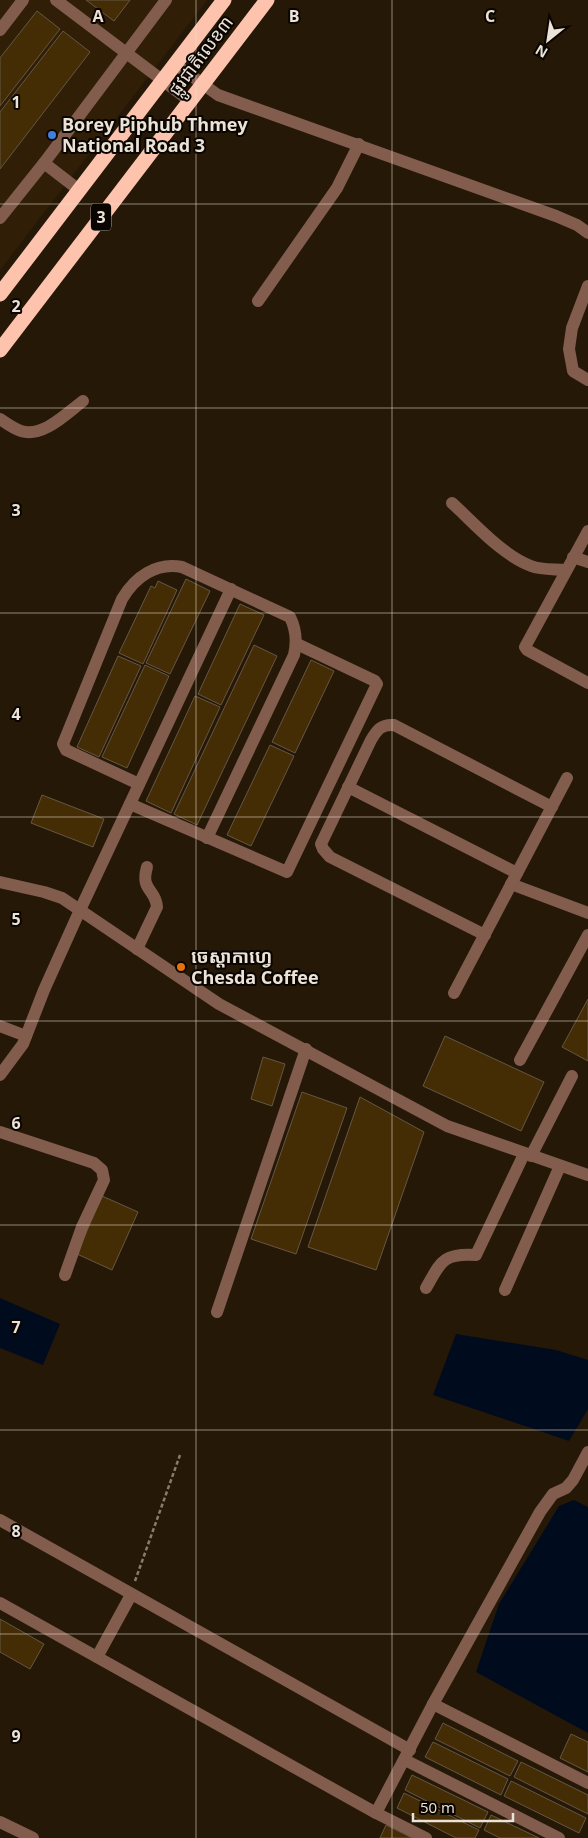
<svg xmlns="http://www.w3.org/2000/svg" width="588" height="1838" viewBox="0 0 588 1838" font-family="'Open Sans','Noto Sans Khmer',sans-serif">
<rect width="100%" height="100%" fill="#251807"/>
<path fill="#301f06" d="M0,0H207L0,270Z"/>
<g fill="#000b1e">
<path d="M0,1298L60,1324L43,1365L0,1348Z"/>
<path d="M456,1334L556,1350L588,1360V1409L569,1441L433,1395Z"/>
<path d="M574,1500L588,1507V1733L476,1672L499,1604L559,1506Z"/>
</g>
<g fill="#442c04" stroke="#665744">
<path d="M86,0H130L114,21Z"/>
<path d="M37,11L60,29L0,106V58Z"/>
<path d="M63,31L90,52L0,169V112Z"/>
<path d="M186,579L210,591L170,674L146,663Z"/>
<path d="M158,581L177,590L143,664L119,653L151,586L155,588Z"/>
<path d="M240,604L264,615L221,705L198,694Z"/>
<path d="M254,645L277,656L197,825L174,814Z"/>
<path d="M118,656L141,666L99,757L77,747Z"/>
<path d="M311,660L334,671L295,753L272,742Z"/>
<path d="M145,665L169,676L127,768L102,757Z"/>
<path d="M195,696L220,707L171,813L146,801Z"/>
<path d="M270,745L294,756L251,846L227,835Z"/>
<path d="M42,795L104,819L93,847L31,823Z"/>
<path d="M588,999V1061L562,1047Z"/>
<path d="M445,1036L544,1082L521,1131L423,1086Z"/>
<path d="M263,1057L285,1064L272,1106L251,1099Z"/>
<path d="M302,1092L347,1108L296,1254L251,1239Z"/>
<path d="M360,1097L424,1132L376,1270L308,1247Z"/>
<path d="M102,1196L138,1212L112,1270L77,1254Z"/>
<path d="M0,1619L44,1644L30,1669L0,1652Z"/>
<path d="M443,1723L518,1761L510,1776L435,1739Z"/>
<path d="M571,1734L588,1742V1772L560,1758Z"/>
<path d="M433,1742L508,1779L501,1795L425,1757Z"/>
<path d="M521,1762L588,1795V1814L514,1777Z"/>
<path d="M412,1775L488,1812L480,1828L405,1790Z"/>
<path d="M511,1781L586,1818L579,1833L504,1796Z"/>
<path d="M404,1793L479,1830L475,1838H456L397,1808Z"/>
<path d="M491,1815L539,1838H500L484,1830Z"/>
<path d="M386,1825L412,1838H380Z"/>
</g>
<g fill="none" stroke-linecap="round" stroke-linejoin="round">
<path stroke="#877c6e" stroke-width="2.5" stroke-dasharray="4 2.5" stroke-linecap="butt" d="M135,1581L180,1455"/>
<g stroke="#825c4d" stroke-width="12">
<path d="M56,0L190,101"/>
<path d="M0,30L23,0"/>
<path d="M175,64L218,95L556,216L577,225L588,233"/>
<path d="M44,163L79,190"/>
<path d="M0,218L44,163L166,0"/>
<path d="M588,286L572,328L569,349L573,371L588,380"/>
<path d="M258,301L337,188L359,144"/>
<path d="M0,419C6,423 14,429 21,431C43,438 67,413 83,401"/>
<path d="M452,503C475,524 502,555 531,566C541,570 554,569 565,570"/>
<path d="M588,531L525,647L527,650L588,683"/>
<path d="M573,557L588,562"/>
<path d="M139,784L66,750L63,744L122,599C135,577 156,562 182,567L290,617C296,629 297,642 294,655L207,838"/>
<path d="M348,787L517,873"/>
<path d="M130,804L287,872L377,684L375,681L297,644"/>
<path d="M0,882L44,892L62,898L219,1004L447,1126L588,1175"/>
<path d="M511,884L588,913"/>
<path d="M485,935L330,857L323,849L321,844L371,740C377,730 381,724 394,725L552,807"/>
<path d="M137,949L157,907C156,889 140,891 147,867"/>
<path d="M454,993L567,778"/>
<path d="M0,1026L26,1036"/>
<path d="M520,1060L588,935"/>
<path d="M0,1075L23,1044L44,990L80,910L231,589"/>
<path d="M0,1132L94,1163L102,1170L104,1180L82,1227L65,1275"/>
<path d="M531,1156L572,1076"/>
<path d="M426,1288C441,1262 442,1253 476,1255L524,1154"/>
<path d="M505,1290L560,1166"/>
<path d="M217,1312L306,1049"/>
<path d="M0,1520L410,1750"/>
<path d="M0,1603L376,1813L426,1838"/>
<path d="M97,1657L131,1595"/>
<path d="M433,1704L588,1783"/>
<path d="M405,1760L559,1838"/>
<path d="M376,1813L433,1704L540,1512L553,1494L566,1488L573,1480L588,1452"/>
<path d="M0,1822L33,1838"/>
</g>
<g stroke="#fdc3ad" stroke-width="15">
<path d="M0,294L224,0"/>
<path d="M0,350L267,0"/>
</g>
</g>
<path fill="none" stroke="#ece3d8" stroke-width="1" stroke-opacity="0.55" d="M196,0V1838M392,0V1838M0,204H588M0,408H588M0,613H588M0,817H588M0,1021H588M0,1225H588M0,1430H588M0,1634H588"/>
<circle fill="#3f7fe0" stroke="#0a0501" stroke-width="2" cx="52" cy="135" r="5"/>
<circle fill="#e8710a" stroke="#0a0501" stroke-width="2" cx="181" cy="967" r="5"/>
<g text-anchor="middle" stroke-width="4" stroke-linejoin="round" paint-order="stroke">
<rect fill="#0a0501" stroke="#a8a098" stroke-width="1" x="91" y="203.5" width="20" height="27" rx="4"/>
<g font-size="16" font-weight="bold" fill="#ece3d8">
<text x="101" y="223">3</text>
</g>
<g font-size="18" fill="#ece3d8" stroke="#0a0501">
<text transform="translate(201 56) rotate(-53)" y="6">ផ្លូវជាតិលេខ៣</text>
</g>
<g font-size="18" font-weight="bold" fill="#ece3d8" stroke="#0a0501" text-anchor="start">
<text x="62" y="131">Borey Piphub Thmey<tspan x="62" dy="21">National Road 3</tspan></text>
<text x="191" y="963">ចេស្ដាកាហ្វេ<tspan x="191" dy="21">Chesda Coffee</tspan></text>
</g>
</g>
<g font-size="16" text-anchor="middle" font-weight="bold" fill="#ece3d8" stroke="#0a0501" stroke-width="4" stroke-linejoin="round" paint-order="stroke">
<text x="98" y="22">A</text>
<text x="294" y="22">B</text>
<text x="490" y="22">C</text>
<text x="16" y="108">1</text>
<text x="16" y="312">2</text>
<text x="16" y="516">3</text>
<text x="16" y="720">4</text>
<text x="16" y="925">5</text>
<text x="16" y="1129">6</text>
<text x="16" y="1333">7</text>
<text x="16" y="1537">8</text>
<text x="16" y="1742">9</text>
</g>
<g transform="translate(548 40) rotate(210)" stroke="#0a0501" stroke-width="4" paint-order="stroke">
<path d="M0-4L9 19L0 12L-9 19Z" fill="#ece3d8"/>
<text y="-8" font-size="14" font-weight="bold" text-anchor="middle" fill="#ece3d8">N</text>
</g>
<path d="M413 1813v8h100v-8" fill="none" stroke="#ece3d8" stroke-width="2.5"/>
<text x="420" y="1813" font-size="15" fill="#ece3d8" stroke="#0a0501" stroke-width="4" paint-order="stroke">50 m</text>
</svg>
